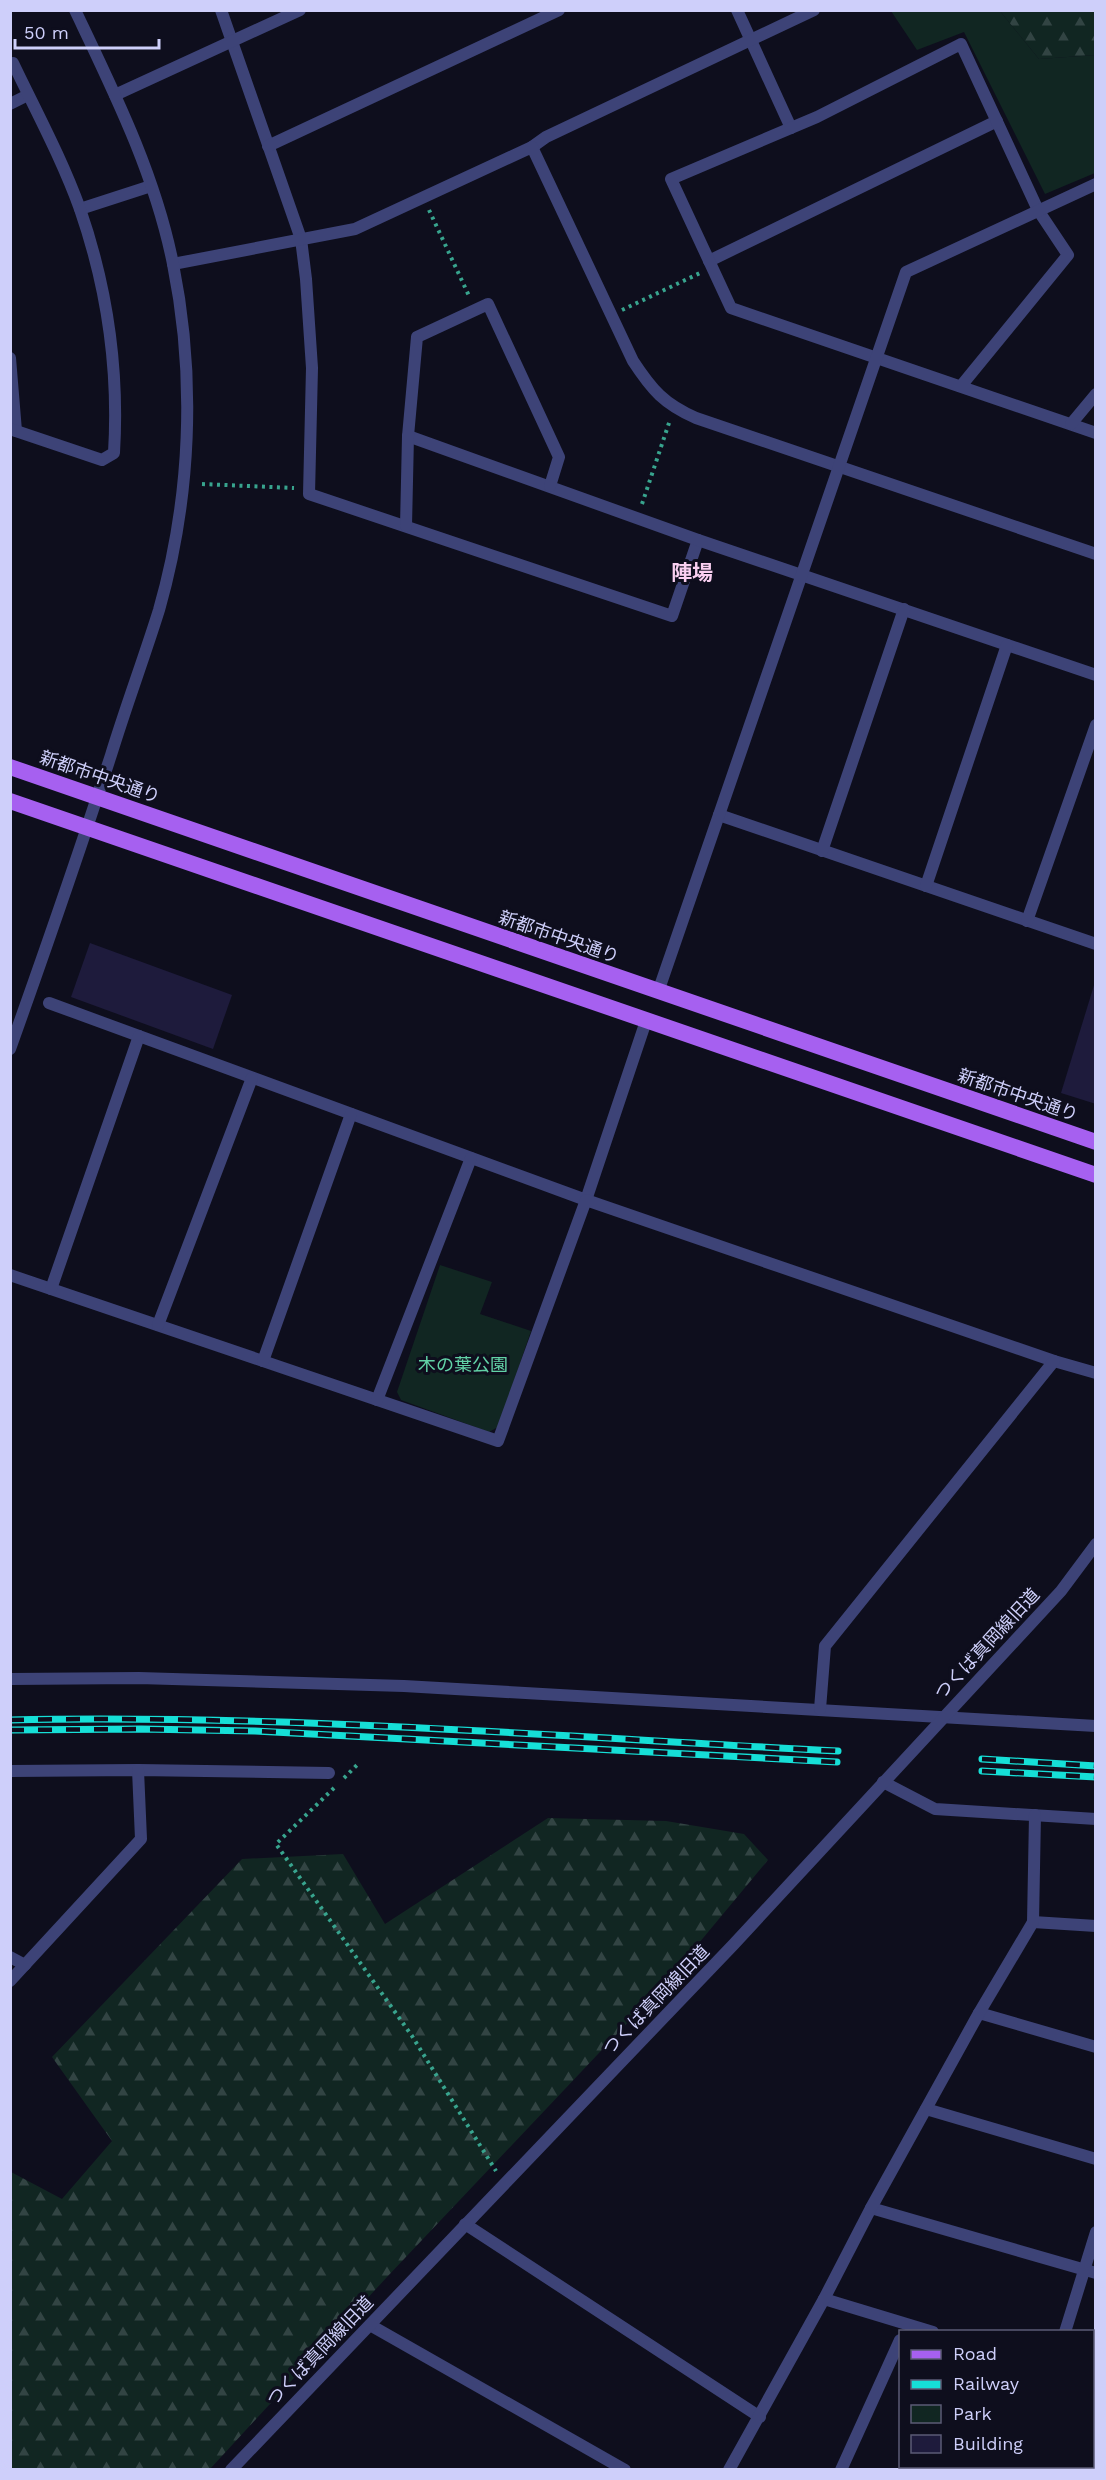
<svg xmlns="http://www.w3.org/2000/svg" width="1106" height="2480" viewBox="0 0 1106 2480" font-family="'Work Sans','Noto Sans JP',sans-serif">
<defs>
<pattern id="forest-firs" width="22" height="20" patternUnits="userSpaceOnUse" patternTransform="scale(1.5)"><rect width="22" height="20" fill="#112622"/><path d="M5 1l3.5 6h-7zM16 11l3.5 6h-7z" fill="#324443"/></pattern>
</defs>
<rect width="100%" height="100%" fill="#0e0e1d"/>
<g fill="#112622">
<path d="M891,11H1000L1039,59L1095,55V173L1045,194L964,32L917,50Z"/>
<path d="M440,1265L492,1282L480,1314L531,1331L498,1427L489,1432L401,1400L397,1392Z"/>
</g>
<g fill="url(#forest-firs)">
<path d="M1000,11H1095V55L1039,59Z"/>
<path d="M548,1818L666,1821L744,1834L768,1860L669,1979L387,2277L210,2469H11V2172L62,2199L112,2141L52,2057L242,1859L343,1854L385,1924Z"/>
</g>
<g fill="#1e1b3c">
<path d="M90,943L232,995L213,1049L71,997Z"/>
<path d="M1095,982H1096V1104L1061,1093Z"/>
</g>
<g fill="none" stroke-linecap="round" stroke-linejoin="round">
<g stroke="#38a48e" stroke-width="4" stroke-dasharray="3 4.5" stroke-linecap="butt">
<path d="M429,210L470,298"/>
<path d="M622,310L700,273"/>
<path d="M202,484L294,488"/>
<path d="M642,504L670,420"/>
<path d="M344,1778L358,1764"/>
<path d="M334,1788L276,1844L412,2036L496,2171"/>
</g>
<g stroke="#3d4377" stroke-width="12">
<path d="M221,10L301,239L306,279L312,368L309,494L672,616L698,540"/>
<path d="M737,10L791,128"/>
<path d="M115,95L300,10"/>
<path d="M10,104L28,95"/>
<path d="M268,146L559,10"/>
<path d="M532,147L546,137L814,10"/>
<path d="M80,209L151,186"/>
<path d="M709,261L997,121"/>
<path d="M173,264L355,229L532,147L633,361C652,390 664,404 696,418L1096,554"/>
<path d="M10,358L16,431"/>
<path d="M961,386L1068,255L1038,210L961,44L817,117L671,179L731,308L1096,433"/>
<path d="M1071,424L1096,394"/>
<path d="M10,429L102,460L114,453C119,370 107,287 80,209C62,159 36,111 13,63"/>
<path d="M408,436L698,540L1096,675"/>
<path d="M406,526L408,436L417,337L488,304L559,457L550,486"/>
<path d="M719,815L1096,944"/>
<path d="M822,851L904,609"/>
<path d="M926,886L1007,645"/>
<path d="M1027,921L1096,725"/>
<path d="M658,992L906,272L1096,184"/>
<path d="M49,1003L586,1200L646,1021"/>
<path d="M10,1275L498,1441L586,1200L1054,1361L1096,1373"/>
<path d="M51,1289L139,1036"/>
<path d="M158,1325L252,1078"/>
<path d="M263,1361L351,1114"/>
<path d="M377,1400L471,1158"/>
<path d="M10,1679L139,1678L404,1686L1096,1726"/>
<path d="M820,1709L825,1646L1054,1361"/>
<path d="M10,1771L138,1770L329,1773"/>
<path d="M883,1782L935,1809L1096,1819"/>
<path d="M1033,1922L1096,1926"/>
<path d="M10,1957L25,1965"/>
<path d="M10,1981L141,1839L138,1770"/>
<path d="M979,2013L1096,2047"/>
<path d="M926,2109L1096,2159"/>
<path d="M871,2208L1096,2273"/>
<path d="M465,2224L760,2417"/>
<path d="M824,2299L933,2332"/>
<path d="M1065,2332L1096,2232"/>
<path d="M1092,2379L1096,2380"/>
<path d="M729,2470L824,2299L871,2208L979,2013L1033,1922L1035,1815"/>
<path d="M841,2470L900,2340"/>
<path d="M927,2470L928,2466"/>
</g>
<g stroke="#3d4377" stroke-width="12">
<path d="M10,1049C45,951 79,853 111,755C126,706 144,658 159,610C191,498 196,378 173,264C155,174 114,92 75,10"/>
<path d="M370,2325L625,2470"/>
<path d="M231,2470L734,1944L1061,1591L1096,1544"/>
</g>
<g stroke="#a660f0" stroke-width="16">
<path d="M10,767L1096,1142"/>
<path d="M10,801L1096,1175"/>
</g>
<g stroke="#16dfd7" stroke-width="7">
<g id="rail">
<path d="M10,1720C286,1714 563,1737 838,1751"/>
<path d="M10,1730L141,1729L255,1731L837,1762"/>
<path d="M982,1759L1096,1766"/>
<path d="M982,1771L1096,1777"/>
</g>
</g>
<use href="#rail" stroke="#0e0e1d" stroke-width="4.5" stroke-dasharray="14" stroke-linecap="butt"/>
</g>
<g text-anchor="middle" stroke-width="6" stroke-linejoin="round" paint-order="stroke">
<g font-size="18" fill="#cecffa" stroke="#0e0e1d">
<text transform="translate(100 777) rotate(19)" y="6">新都市中央通り</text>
<text transform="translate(559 937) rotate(19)" y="6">新都市中央通り</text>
<text transform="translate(1018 1095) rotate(19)" y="6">新都市中央通り</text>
<text transform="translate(987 1644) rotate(-47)" y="6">つくば真岡線旧道</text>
<text transform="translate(656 2000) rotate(-46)" y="6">つくば真岡線旧道</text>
<text transform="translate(320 2351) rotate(-46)" y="6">つくば真岡線旧道</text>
</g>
<g font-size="18" fill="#62d2a7" stroke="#0e0e1d">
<text x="463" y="1371">木の葉公園</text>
</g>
<g font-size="21" font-weight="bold" fill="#fad0f1" stroke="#0e0e1d">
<text x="692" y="580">陣場</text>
</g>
</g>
<rect width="1106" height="2480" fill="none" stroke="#cecffa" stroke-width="24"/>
<rect x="899" y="2330" width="195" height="138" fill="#0e0e1d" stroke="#5b5b75" stroke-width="1.5"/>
<rect x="911" y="2350" width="30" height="9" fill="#a660f0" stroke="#5b5b75" stroke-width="1.5"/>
<text x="953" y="2360" font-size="18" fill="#cecffa">Road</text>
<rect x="911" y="2380" width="30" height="9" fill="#16dfd7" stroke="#5b5b75" stroke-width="1.5"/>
<text x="953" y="2390" font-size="18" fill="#cecffa">Railway</text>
<rect x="911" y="2405" width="30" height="18" fill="#112622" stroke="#5b5b75" stroke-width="1.5"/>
<text x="953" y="2420" font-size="18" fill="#cecffa">Park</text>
<rect x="911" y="2435" width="30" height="18" fill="#1e1b3c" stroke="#5b5b75" stroke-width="1.5"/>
<text x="953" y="2450" font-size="18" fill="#cecffa">Building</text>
<path d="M15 39v9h144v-9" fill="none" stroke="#cecffa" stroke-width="3"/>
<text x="24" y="39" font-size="18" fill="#cecffa" stroke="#0e0e1d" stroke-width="4.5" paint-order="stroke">50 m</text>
</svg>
